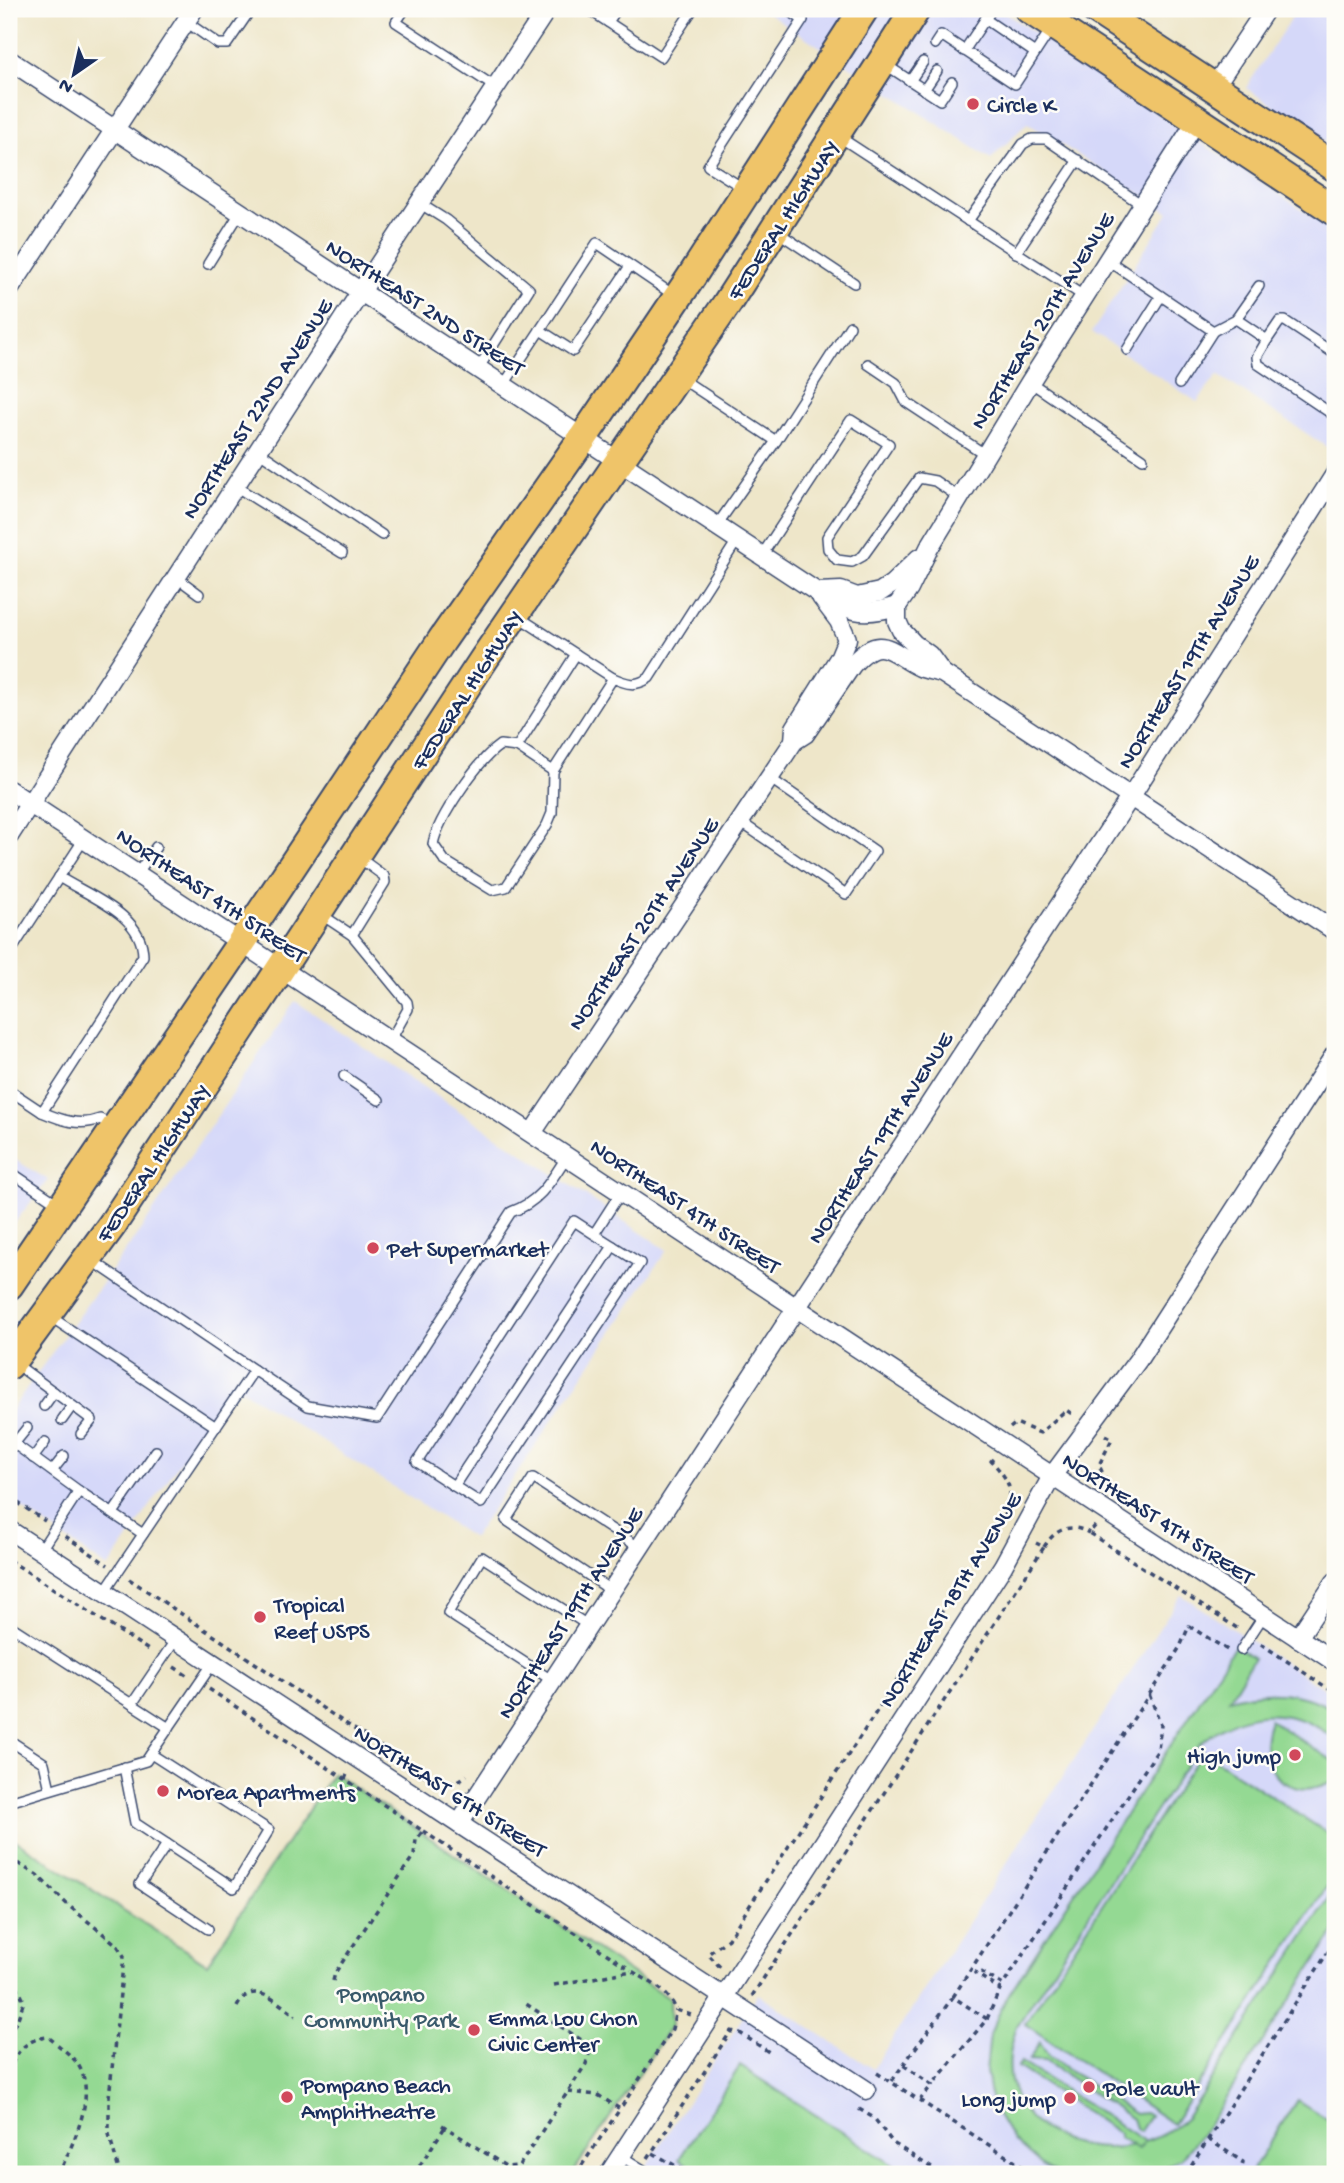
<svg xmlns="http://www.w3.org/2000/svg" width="1344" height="2183" viewBox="0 0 1344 2183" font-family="'Gochi Hand',sans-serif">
<rect width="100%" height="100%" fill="#fdfcf7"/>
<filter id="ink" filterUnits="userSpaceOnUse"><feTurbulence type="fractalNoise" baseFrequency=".0143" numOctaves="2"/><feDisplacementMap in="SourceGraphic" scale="14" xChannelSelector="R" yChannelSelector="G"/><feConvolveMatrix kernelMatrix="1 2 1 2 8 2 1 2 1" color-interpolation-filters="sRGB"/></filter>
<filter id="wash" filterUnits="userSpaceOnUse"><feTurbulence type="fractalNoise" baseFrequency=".00686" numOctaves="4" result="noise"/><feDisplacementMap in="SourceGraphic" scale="28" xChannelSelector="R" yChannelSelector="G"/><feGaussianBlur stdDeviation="1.57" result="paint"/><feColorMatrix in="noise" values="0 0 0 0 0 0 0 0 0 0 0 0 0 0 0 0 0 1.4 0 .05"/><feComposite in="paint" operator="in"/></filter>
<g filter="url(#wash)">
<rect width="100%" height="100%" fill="#eee6c9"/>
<g fill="#d5d8f9">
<path d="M762,9H999L1335,231V447L1333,451L1218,375L1197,402L1092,332L1169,212L1027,123L991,159Z"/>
<path d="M1297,9H1335V149L1246,88Z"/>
<path d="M295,1001L667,1250L473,1538L233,1384L108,1568L9,1499V1413L146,1222Z"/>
<path d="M9,1156L48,1180L9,1230Z"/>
<path d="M1181,1595L1335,1696V2174H641L758,1994L873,2069Z"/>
</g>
<g fill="#94d993" stroke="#588478" stroke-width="2">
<path d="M1235,1646L1254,1658L1229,1699C1267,1688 1300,1691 1335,1710V1739C1290,1704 1241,1707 1199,1745L1017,2026C976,2137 1114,2183 1186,2118L1335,1889V1931L1205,2130L1181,2158L1153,2174H1058L1041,2165L1013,2140L994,2108L989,2090L986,2071L990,2034L1005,2000Z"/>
<path d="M1270,1720L1335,1762V1780C1324,1785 1310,1791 1298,1788C1266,1781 1260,1746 1270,1720Z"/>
<path d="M1202,1751L1335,1838V1874L1173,2124L1025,2024Z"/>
<path d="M333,1773L670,1999L671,2026L572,2174H9V1836L207,1964Z"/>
<path d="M1040,2042L1048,2056L1135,2114L1145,2113L1150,2116L1140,2131L1135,2128L1132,2119L1045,2061L1029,2060Z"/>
<path d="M1021,2062L1144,2141L1138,2149L1119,2137L1120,2134L1018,2067Z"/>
<path d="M740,2066L907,2174H702L679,2159Z"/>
<path d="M1297,2100L1335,2124V2174H1250Z"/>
</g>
</g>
<g filter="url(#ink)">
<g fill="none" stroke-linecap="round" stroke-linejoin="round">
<g stroke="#3b4a6e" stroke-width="12">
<g id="service">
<path d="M405,9L396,22L495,87"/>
<path d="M588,9L661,57L693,9"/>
<path d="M985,19L1035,53"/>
<path d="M185,21L218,44H227L251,9"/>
<path d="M608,22L617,9"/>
<path d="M935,44L941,35L1015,84L1051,29"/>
<path d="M964,51L992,9"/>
<path d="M883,63L940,100L952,82"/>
<path d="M910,81L923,62"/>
<path d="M924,90L937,71"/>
<path d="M838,136L1085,297"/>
<path d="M1326,159L1335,145"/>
<path d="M743,188L708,166L803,20L786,9"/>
<path d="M419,203L446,220L529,289L478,369"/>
<path d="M968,221L1023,144L1032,139H1046L1142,205"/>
<path d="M776,231L854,283"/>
<path d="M1016,253L1078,160"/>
<path d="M1109,261L1213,331L1179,384"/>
<path d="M208,264L240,213"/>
<path d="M1236,319L1267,340L1280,321H1285L1335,354"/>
<path d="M540,330L597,243L675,296"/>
<path d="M1213,331L1236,319L1259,286"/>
<path d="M1267,340L1257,357L1258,364L1335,416"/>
<path d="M1127,350L1161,296"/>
<path d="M868,364L896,383L906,402L986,455"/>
<path d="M682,379L776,441L717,525"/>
<path d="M1030,382L1143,459"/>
<path d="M503,386L540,330L573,351L630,266"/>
<path d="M776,441L850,326"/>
<path d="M258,451L382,535"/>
<path d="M235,486L342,553"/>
<path d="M762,555L851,420L889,444L827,537L828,549L837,560L852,562L863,556L919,478L935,481L960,498"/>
<path d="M176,577L199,594"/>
<path d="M517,616L613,678L553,771"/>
<path d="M613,678C627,684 635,687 649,678L738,539"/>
<path d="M500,745L517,747L553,771L552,813L547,825L506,887L492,890L445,861L433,844C438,818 478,760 500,745Z"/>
<path d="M517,747L576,654"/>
<path d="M739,821L846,894L875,851L768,777"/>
<path d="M137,874L156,847"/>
<path d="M319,913L352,935L385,882L384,876L358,857"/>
<path d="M352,935L407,1002L408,1009L390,1041"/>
<path d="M9,954L84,839"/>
<path d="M344,1076L379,1100"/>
<path d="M9,1090L42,1112L143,956C143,914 88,896 59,877"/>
<path d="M42,1112C61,1120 80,1127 100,1119L111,1125"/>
<path d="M9,1171L58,1204"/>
<path d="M594,1234L613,1246L454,1486L417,1462L574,1221L594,1234L621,1192"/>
<path d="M90,1259L254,1370L104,1592"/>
<path d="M51,1317L216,1427"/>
<path d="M16,1364L92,1420L81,1434"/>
<path d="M254,1370L308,1406L377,1418L511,1212C540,1202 551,1181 567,1156"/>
<path d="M44,1406L54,1392"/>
<path d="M62,1420L72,1406"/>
<path d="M9,1440L79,1491"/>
<path d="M14,1444L27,1428"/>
<path d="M33,1458L45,1442"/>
<path d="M52,1471L64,1456"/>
<path d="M454,1486L481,1503L640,1263L613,1246"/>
<path d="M113,1513L156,1451"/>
<path d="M40,1551L79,1491L143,1534"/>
<path d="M612,1591L506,1520L533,1478L640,1548"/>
<path d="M9,1625L169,1728"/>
<path d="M1241,1650L1264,1615"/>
<path d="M553,1681L448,1613L482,1557L589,1626"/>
<path d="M132,1704L176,1639"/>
<path d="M9,1740L44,1763L50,1789"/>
<path d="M151,1754L269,1830L234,1888L167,1844L140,1884L208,1929"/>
<path d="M124,1767L135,1823L167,1844"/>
<path d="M9,1802L146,1761L213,1663"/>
<path d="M621,2156L650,2174"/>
</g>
</g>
<g stroke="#3b4a6e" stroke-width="21">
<g id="minor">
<path d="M9,60L817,592C849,611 861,617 897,606"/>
<path d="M1214,87L1266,9"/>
<path d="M9,290L194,9"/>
<path d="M818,592L841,591L857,597L880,592L892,584L919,558"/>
<path d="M942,673L929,655L914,644L901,630L897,621V606L909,589L929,548L1030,382L1197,120"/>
<path d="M794,741L795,728L839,658L847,639L839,621L821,597"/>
<path d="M9,790L1335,1662"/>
<path d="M9,836L360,293L547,9"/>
<path d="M532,1133L794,741L805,734L852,665C882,631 890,653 920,667C927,670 935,671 942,673L1335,931"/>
<path d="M9,1530L866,2090"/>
<path d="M1298,1638L1335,1582"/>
<path d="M459,1824L1131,796L1335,474"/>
<path d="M609,2174L1003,1566L1052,1476L1138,1360L1335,1054"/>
</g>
</g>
<g stroke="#3b4a6e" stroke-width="32">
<g id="primary">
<path d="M1029,9L1335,211"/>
<path d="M1095,9L1335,167"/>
<path d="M9,1285L241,943L442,640L583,438L690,279L864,9"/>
<path d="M9,1365L112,1225L484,659L726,305L916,9"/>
</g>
</g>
<g stroke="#3b4a6e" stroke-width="3.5" stroke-dasharray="5 5" stroke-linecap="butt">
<path d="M1010,1428L1016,1423L1040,1433L1066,1410L1075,1416"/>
<path d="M1105,1435L1112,1439L1099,1465L1107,1483L1117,1492L1115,1496"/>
<path d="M993,1459L991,1461C1012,1482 1016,1496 1001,1521"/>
<path d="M9,1497L45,1521"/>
<path d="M1095,1526L1089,1533L1240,1630"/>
<path d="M65,1536L108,1565"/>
<path d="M1044,1547C1054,1530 1070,1522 1089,1533"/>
<path d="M9,1560L150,1651"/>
<path d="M129,1579L366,1737"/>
<path d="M1261,1644L1335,1693"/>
<path d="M174,1667L188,1676"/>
<path d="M209,1689L345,1779"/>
<path d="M364,1740L366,1737L435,1782C448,1785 456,1784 467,1775"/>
<path d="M423,1831L631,1970"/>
<path d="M9,1858L37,1875L69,1906L117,1945L124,1956L109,2097V2134L120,2174"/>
<path d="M720,1967L708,1954L728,1939L1001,1521L1006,1524"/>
<path d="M9,1981L15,1982L24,2001L17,2021L9,2032"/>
<path d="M333,1981L335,1973L414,1855L416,1840L423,1831L345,1779L348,1772"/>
<path d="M554,1985L632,1971C649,1982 669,1990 676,2010L691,2015"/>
<path d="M752,1996L1044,1547L1036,1543"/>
<path d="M953,1997L1180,1647L1189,1626L1229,1651"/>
<path d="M237,2007C252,1977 278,2003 296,2016"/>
<path d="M987,2019L1000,1989L975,1973L978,1970L1003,1985L1158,1750L1161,1725L1149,1694"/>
<path d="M903,2065L953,1997L987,2019L932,2085"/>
<path d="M877,2073L1020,2165L1030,2174"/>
<path d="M892,2081L903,2065L932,2085L920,2100"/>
<path d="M568,2092L598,2095L620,2109L672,2029L676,2010"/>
<path d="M859,2109L874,2118L893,2143L941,2174"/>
<path d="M442,2125L507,2167L519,2166L586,2064L590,2051L586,2043L523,2002"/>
<path d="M1208,2139L1243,2162L1240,2174"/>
<path d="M653,2153L690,2174"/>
<path d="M648,2158L731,2031L740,2033L772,2054"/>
<path d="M13,2174C12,2146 6,2091 12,2065C17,2048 32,2038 48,2037C58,2045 69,2053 77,2063C99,2095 72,2144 59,2174"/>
<path d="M414,2174L445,2127"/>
<path d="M576,2174L620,2109"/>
<path d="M1186,2174L1335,1941"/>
</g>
<use href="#service" stroke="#fff" stroke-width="9"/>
<use href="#minor" stroke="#fff" stroke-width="18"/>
<use href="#primary" stroke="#efc469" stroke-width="28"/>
</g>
</g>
<g fill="#d1495b" stroke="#fdfcf7" stroke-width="2.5">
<circle cx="973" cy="104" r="7"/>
<circle cx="373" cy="1248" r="7"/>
<circle cx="260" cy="1617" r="7"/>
<circle cx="1295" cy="1755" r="7"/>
<circle cx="163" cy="1791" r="7"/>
<circle cx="474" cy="2030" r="7"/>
<circle cx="1089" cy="2087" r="7"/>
<circle cx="287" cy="2097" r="7"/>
<circle cx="1070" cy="2098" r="7"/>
</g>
<g text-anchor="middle" stroke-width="5" stroke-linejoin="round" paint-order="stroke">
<g font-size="23" fill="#1b2f5e" stroke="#fdfcf7" text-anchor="start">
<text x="987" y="112">Circle K</text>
<text x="387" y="1256">Pet Supermarket</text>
<text x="274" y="1612">Tropical<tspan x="274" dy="26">Reef USPS</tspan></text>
<text x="1281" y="1763" text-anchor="end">High jump</text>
<text x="177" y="1799">Morea Apartments</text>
<text x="488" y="2025">Emma Lou Chon<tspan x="488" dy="26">Civic Center</tspan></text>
<text x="301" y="2092">Pompano Beach<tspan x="301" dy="26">Amphitheatre</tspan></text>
<text x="1103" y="2095">Pole vault</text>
<text x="1056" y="2106" text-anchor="end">Long jump</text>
</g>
<g font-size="23" fill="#1b2f5e" stroke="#fdfcf7">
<text transform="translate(782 219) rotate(-57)" y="8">FEDERAL HIGHWAY</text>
<text transform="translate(426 306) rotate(33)" y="8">NORTHEAST 2ND STREET</text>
<text transform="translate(1041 320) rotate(-58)" y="8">NORTHEAST 20TH AVENUE</text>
<text transform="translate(256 408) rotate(-57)" y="8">NORTHEAST 22ND AVENUE</text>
<text transform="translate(1187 661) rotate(-58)" y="8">NORTHEAST 19TH AVENUE</text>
<text transform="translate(466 689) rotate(-57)" y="8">FEDERAL HIGHWAY</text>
<text transform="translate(212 894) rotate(34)" y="8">NORTHEAST 4TH STREET</text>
<text transform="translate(642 923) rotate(-56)" y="8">NORTHEAST 20TH AVENUE</text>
<text transform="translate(879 1137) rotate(-57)" y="8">NORTHEAST 19TH AVENUE</text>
<text transform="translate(152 1162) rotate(-56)" y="8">FEDERAL HIGHWAY</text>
<text transform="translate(686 1205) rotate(34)" y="8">NORTHEAST 4TH STREET</text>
<text transform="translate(1159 1517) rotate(33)" y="8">NORTHEAST 4TH STREET</text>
<text transform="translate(949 1599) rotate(-58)" y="8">NORTHEAST 18TH AVENUE</text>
<text transform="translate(569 1612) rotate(-57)" y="8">NORTHEAST 19TH AVENUE</text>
<text transform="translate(451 1790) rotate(33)" y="8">NORTHEAST 6TH STREET</text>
</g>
<g font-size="23" fill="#395a6b" stroke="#fdfcf7">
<text x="381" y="2001">Pompano<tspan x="381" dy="26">Community Park</tspan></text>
</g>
</g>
<rect width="1344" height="2183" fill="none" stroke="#fdfcf7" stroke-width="35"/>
<g transform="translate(74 74) rotate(214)" stroke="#fdfcf7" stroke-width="5" paint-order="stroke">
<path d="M0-5L12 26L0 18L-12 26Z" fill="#1b2f5e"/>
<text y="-10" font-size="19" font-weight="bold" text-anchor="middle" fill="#1b2f5e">N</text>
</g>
</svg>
